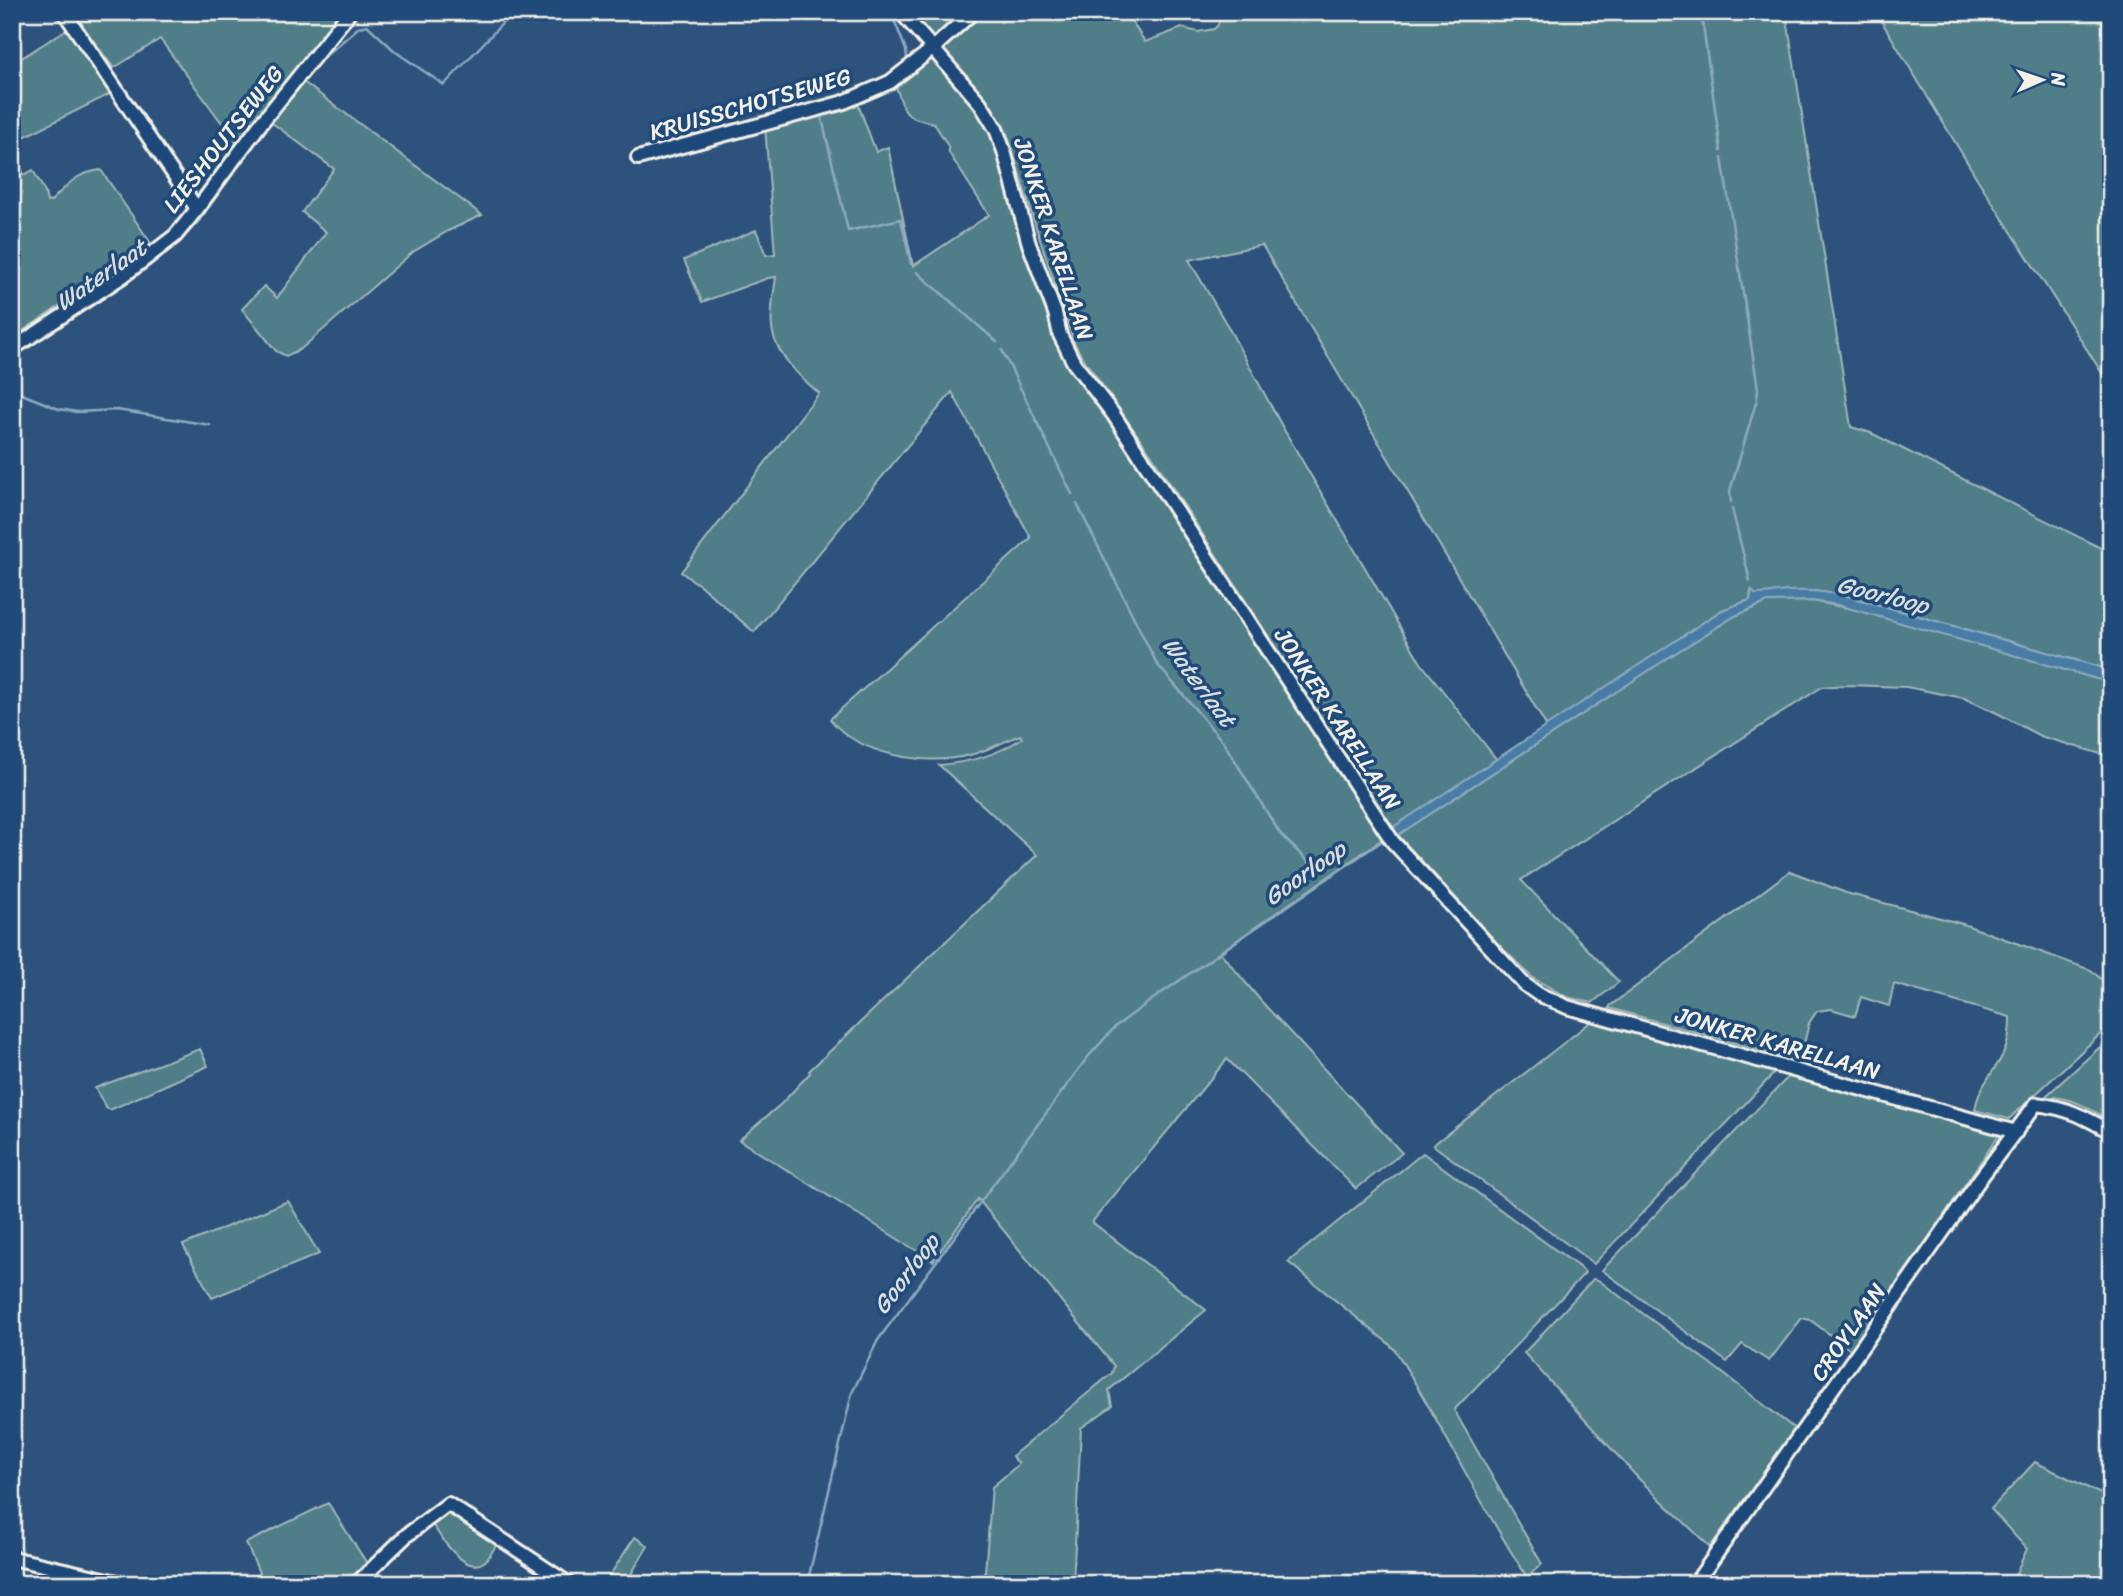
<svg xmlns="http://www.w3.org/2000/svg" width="2123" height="1596" viewBox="0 0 2123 1596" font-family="Sriracha,sans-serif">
<rect width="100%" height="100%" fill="#2d537d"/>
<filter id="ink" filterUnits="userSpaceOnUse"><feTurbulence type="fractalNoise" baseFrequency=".0143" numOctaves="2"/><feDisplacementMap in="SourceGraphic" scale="14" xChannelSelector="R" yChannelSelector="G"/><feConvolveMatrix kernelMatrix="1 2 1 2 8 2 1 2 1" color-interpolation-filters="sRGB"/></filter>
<g filter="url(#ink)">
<g fill="#4f7e88" stroke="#a2b8b8" stroke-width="2">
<path d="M71,12H341L343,15L239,146L160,39L114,68Z"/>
<path d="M913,12H968L935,40Z"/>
<path d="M984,12H996L1001,22L1017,12H1036L1039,18L1057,12H1126L1145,42L1182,28L1198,32L1214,29L1218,25L1222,12H1786L1851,427L1871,433L2111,553V670L1847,596L1813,591H1787L1766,595L1755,594L1751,591L1750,600L1722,610L1547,727L1262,245L1189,260L1227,325L1283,428L1421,663L1497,760L1392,828L1151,454L1081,355L1074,342L1033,218L1007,133L991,105L948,58L943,49Z"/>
<path d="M1876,12H2111V387L1978,180Z"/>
<path d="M72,26L118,90L12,143V64Z"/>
<path d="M931,57L980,111L989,126L1054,324L1270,664L1384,838L1220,952L1261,1001L1402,1153L1356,1189L1227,1059L1092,1222L1206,1310L1109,1390L1112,1406L1081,1428L1073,1584H984L992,1487L1019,1464L1012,1456L1112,1373L1114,1366L978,1199L933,1261L739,1140L781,1104L810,1073L809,1071L1037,855L939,765C970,762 996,756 1022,738L1020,735C1003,742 987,751 970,755C926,766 859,756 830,719L1031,538L952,392L754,632L701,586L681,572L819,393C800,378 774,352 772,327C770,310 774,293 776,277L768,278L702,302L684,260L756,230L766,255L775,254L765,126L858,104L876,152L888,147L913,266L989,215L949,153L948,146L934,123C903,118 905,112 895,84Z"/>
<path d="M302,81L482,215L448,231L413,252L301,349L286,356L276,351L242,309L264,286L277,298L326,232L302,212L334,169L271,122Z"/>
<path d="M12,147L24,175L33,170L45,192L47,202L51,201C70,183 74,174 101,170L152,245L12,338Z"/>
<path d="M1812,601L1857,610L2111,683V757L2040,736L1997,713L1964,698L1906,687L1846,685L1822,687L1521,880L1619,982L1592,1003L1567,997L1534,979L1501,947L1398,835L1677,652L1735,616L1768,602Z"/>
<path d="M1790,871L1846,893L1963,924L2091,970L2111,988V1024L2009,1119L1975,1110C1979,1083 1996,1072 2005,1050C2009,1040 2010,1028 2010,1017L1894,984L1889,1006L1861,997L1855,1016L1831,1009L1817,1011L1809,1023L1800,1061L1609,1008L1610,1006Z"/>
<path d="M1593,1020L1778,1069L1594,1264L1433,1145Z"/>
<path d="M2111,1037V1121C2089,1108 2071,1096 2045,1097Z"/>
<path d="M200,1049L208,1066L110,1110L106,1108L95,1088Z"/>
<path d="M1792,1073L2001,1132L1851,1350L1810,1320L1802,1318L1769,1361L1742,1344L1727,1362L1602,1270Z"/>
<path d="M1423,1153L1583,1270L1585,1273L1454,1410L1542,1564L1527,1577C1479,1504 1442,1424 1395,1350L1388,1343L1288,1262Z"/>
<path d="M288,1201L319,1254L212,1298L183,1245Z"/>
<path d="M1593,1279L1598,1280L1720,1371L1795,1429L1710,1547L1638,1478L1524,1353Z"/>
<path d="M2035,1462L2111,1499V1584H2011L2027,1549L1991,1509Z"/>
<path d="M328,1503L368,1565L350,1584H264L246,1543Z"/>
<path d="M443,1512L451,1513L497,1544C493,1550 489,1558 484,1562C464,1576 438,1534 430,1520Z"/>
<path d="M635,1537L648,1546L625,1584H604Z"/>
</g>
<path fill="#487ba5" stroke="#8daac0" stroke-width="2" d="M1752,590L1755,594C1767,595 1778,591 1790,591C1809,590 1828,592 1847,596L2111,670V683L1838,605L1812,601L1768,602L1735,616L1677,652L1398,835L1392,828L1722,610L1750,600Z"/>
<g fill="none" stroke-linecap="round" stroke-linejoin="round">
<g stroke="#8daac0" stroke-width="2.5">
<path d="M1701,12L1721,151"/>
<path d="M314,66L359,27L367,25L396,52L444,85L513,12"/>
<path d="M884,78L907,60L906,50L891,12"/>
<path d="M826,101L849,93"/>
<path d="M821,114L848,231L901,219L911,264"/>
<path d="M269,124L282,107"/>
<path d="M258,138L264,131"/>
<path d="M1722,158L1758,389L1757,399L1730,491L1731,502"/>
<path d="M201,218L239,165"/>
<path d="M183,238L200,220"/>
<path d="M917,272L997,342"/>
<path d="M1002,350L1072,494"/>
<path d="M12,357L148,267L175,245"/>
<path d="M12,390L59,409L77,412L117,410L210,425"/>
<path d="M1077,504L1157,664L1224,743L1281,835L1314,867"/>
<path d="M1732,509L1750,581"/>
<path d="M807,1584L852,1393L878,1340L1087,1058L1116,1026L1160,994L1385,839"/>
</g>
<g stroke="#f4f1e8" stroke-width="18">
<g id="minor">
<path d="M64,12L197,209"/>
<path d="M901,12L980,103L996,129L1004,151L1029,244L1055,313L1060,335L1074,363L1113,414L1393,842L1524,984L1538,994L1567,1007L2016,1132"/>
<path d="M638,158L844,102L890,82L931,50L973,12"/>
<path d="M12,349L123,276L175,236L197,209L262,122L350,12"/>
<path d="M12,1558L126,1584"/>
<path d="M356,1584L407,1535L448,1504L569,1584"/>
<path d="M1695,1584L1982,1176L2036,1104C2068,1108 2083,1116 2111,1132"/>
</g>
</g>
<use href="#minor" stroke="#1f4a7a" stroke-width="12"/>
</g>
</g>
<g text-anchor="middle" stroke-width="7" stroke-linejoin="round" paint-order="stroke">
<g font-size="23" fill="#f4f1e8" stroke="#1f4a7a">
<text transform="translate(750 104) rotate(-16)" y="8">KRUISSCHOTSEWEG</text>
<text transform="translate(223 139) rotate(-52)" y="8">LIESHOUTSEWEG</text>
<text transform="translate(1054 239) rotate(72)" y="8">JONKER KARELLAAN</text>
<text transform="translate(1338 719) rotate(57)" y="8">JONKER KARELLAAN</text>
<text transform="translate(1778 1043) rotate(16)" y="8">JONKER KARELLAAN</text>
<text transform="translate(1848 1332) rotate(-55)" y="8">CROYLAAN</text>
</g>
<g font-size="24" font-style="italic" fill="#dadfde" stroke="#1f4a7a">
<text transform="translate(101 275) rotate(-35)" y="8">Waterlaat</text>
<text transform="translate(1883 595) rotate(14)" y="8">Goorloop</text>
<text transform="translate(1199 682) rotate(53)" y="8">Waterlaat</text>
<text transform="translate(1305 873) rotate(-35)" y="8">Goorloop</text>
<text transform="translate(906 1274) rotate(-53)" y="8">Goorloop</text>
</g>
</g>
<rect width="2123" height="1596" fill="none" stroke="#1f4a7a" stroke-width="42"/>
<rect x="21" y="21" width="2081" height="1554" fill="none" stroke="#f4f1e8" stroke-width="2.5" filter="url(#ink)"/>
<g transform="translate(2042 80) rotate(88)" stroke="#1f4a7a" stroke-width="5" paint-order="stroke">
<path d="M0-5L12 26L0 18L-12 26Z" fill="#f4f1e8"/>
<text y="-10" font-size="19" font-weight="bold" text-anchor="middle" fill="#f4f1e8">N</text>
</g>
</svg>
